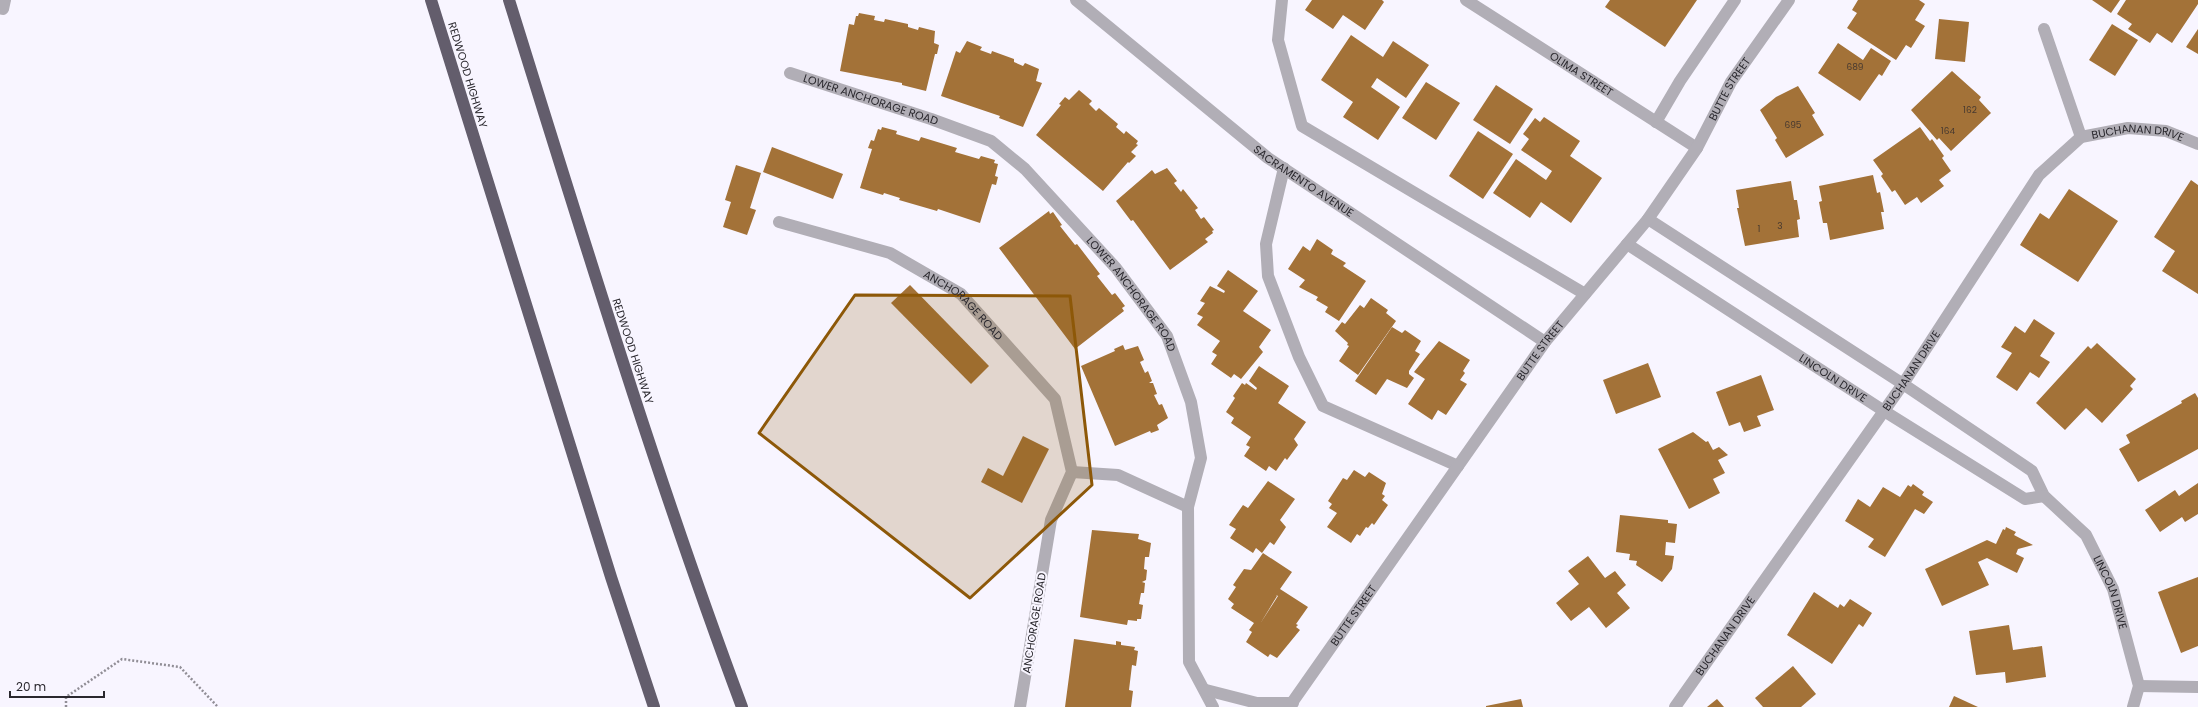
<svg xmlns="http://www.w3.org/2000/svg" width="2198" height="707" viewBox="0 0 2198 707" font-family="Poppins,sans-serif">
<rect width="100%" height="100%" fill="#f8f5ff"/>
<g fill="#a37238" fill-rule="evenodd">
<path d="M1312,0H1382L1384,2L1365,30L1343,15L1333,29L1305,10Z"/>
<path d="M1610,0H1697L1665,47L1605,7Z"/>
<path d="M1858,0H1919L1925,4L1915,20L1925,26L1911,48L1906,45L1896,60L1847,28L1857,13L1852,10Z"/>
<path d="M2092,0H2120L2111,13Z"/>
<path d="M2126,0H2198V4L2172,43L2157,33L2150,43L2128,29L2132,24L2117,14Z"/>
<path d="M859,13L875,16L874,20L884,22L885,19L908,24V27L918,30L919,27L935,31L934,43L939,45L937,54H935L926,91L902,85V83L840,71L849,24L854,25L856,16H858Z"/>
<path d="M1939,19L1969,22L1965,62L1935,59Z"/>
<path d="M2112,24L2138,40L2115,76L2089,60Z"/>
<path d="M2198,29V54L2186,47Z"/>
<path d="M1351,35L1383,57L1393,41L1429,65L1406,98L1377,78L1371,87L1400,107L1378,140L1343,117L1353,102L1321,80Z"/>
<path d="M967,41L982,47L980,50L991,54L992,51L1014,59V62L1023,66L1025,63L1039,69L1036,81L1042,83L1023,127L999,118L1000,116L941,96L956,51L960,53Z"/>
<path d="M1838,43L1863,60L1871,48L1891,61L1882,76L1879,74L1860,101L1818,73Z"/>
<path d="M1952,71L1981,97L1979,100L1991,113L1951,151L1939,138L1937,140L1911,110Z"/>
<path d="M1426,82L1460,103L1436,140L1402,118Z"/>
<path d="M1496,85L1533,109L1510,144L1473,120Z"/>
<path d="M1798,86L1815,113L1812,115L1824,135L1786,158L1775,140L1777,138L1760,110L1776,97Z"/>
<path d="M1079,90L1092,101L1089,104L1096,111L1099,108L1118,124L1116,127L1124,134L1126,131L1138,141L1136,144L1138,145L1131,152L1136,156L1129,163L1128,162L1103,191L1036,135L1061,105L1059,104L1065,97L1069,100Z"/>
<path d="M1544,117L1580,141L1570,156L1602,178L1571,223L1541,202L1530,218L1493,193L1516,159L1546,180L1552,171L1521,150L1529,139L1523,134L1535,118L1540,122Z"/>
<path d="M882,127L897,131L896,134L919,141L921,137L957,148L955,152L979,159L981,156L995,160L994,163L998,164L995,176L998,177L996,185L992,184L980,223L938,209L937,211L899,200L900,198L884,193L883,195L860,188L872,149L868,148L871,140L874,141L878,129L881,130Z"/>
<path d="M1920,127L1930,141L1932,139L1944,156L1942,158L1951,171L1939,180L1944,186L1921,203L1917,197L1905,205L1895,190L1892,192L1881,176L1883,174L1873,160Z"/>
<path d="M1478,131L1513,154L1483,199L1449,176Z"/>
<path d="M772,147L843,174L833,199L763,172Z"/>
<path d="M736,165L761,173L750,208L756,210L747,235L723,227L731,202L725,200Z"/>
<path d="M1167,168L1177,181L1174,183L1181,192L1183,189L1198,208L1195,210L1201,219L1204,217L1214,230L1212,231L1213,233L1205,239L1208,242L1170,270L1133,220L1131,221L1116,201L1152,170L1155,174Z"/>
<path d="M1873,175L1877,193L1880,192L1884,212H1881L1884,229L1830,240L1827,223H1823L1819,202L1822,201L1819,186Z"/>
<path d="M2191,180L2198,185V294L2162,271L2175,251L2154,237Z"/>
<path d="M1791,181L1794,200H1797L1800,219L1797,220L1799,237L1745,246L1737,208H1739L1736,190Z"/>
<path d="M2069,189L2118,221L2078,282L2020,245L2040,213L2049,219Z"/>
<path d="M1049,211L1050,214L1053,212L1062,225L1060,226L1075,245L1077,244L1100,274L1097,276L1112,295L1115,293L1125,306L1122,308L1124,311L1075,349L999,248Z"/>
<path d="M1317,239L1333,250L1331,254L1346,263L1343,266L1366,281L1339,321L1325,312L1328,307L1316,300L1318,297L1299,287L1305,280L1288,269L1303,246L1310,251Z"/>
<path d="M1228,270L1258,291L1243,311L1271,330L1259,347L1263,352L1241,379L1234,374L1231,378L1211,364L1217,355L1212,352L1220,341L1197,325L1203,317L1197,314L1205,303L1200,301L1210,286L1224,293L1225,291L1217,286Z"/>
<path d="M910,285L989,366L971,384L891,303Z"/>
<path d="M1371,298L1388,310L1386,313L1396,321L1358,375L1339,361L1349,346L1347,345L1348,343L1335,331L1342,322L1345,324L1360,305L1364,308Z"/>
<path d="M2034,319L2055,333L2040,356L2050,362L2039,378L2030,372L2017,391L1996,377L2012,353L2001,347L2015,326L2025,333Z"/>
<path d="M1392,327L1402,333L1405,330L1421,341L1415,351L1420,354L1409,371V374L1414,378L1407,388L1387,379L1376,395L1355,381Z"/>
<path d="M1439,341L1470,360L1463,371L1465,373L1460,380L1467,384L1446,415L1438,410L1432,420L1408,404L1425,379L1414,372Z"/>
<path d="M2097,343L2136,379L2130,386L2133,389L2102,423L2086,408L2065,430L2036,403L2088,346L2091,349Z"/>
<path d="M1123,345L1125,350L1138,346L1144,360L1140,362L1145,373L1148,371L1152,381L1149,383H1153L1157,394L1154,395L1159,405L1162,404L1168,418L1157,425L1159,430L1151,433L1150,431L1115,446L1081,366L1115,351L1114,349Z"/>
<path d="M1648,363L1661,397L1616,414L1603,380Z"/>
<path d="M1259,366L1289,386L1278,403L1306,422L1294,439L1298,445L1287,460L1285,458L1276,471L1269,466L1266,471L1244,456L1250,447L1246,445L1251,437L1231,423L1234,418L1226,412L1235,398L1233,396L1242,383L1245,385L1246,383L1256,390L1257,388L1249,381Z"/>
<path d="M1761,375L1774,410L1757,416L1761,426L1744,432L1740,422L1729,426L1716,392Z"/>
<path d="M2195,393L2198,398V449L2138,482L2119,449L2130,443L2126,435L2182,403L2181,401Z"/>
<path d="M1693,432L1706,442L1708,441L1713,450L1719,447L1728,455L1718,460L1725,473L1713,479L1720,493L1689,509L1658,449Z"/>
<path d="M1023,436L1049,449L1022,503L981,482L988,468L1003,476Z"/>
<path d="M1354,470L1365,477L1369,472L1386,483L1382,494L1385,496L1382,500L1388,505L1374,525L1372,523L1368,528L1366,527L1360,536L1357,534L1351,543L1327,527L1337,513L1329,508L1332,504L1328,501L1343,478L1347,480Z"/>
<path d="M1268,481L1295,499L1280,520L1286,527L1274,545L1270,542L1262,553L1256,548L1253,553L1230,538L1236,529L1229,525L1243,505L1248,508Z"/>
<path d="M2198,483V514L2185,522L2182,517L2160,532L2145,510L2175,490L2179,496Z"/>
<path d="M1913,484L1924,492L1922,495L1933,502L1924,514L1915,509L1885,557L1868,547L1874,539L1845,521L1858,499L1870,507L1883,487L1900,497L1908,485L1911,487Z"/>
<path d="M1620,515L1668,520V523L1677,524L1675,543L1666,542L1665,555L1674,556L1672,569L1662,582L1636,565L1637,561L1629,560L1630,554L1616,552Z"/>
<path d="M2006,527L2016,532L2014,535L2033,545L2018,549L2016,554L2024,558L2017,573L1987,558L1978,562L1989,585L1942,606L1925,569L1987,540L1996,544L2003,529L2005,530Z"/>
<path d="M1092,530L1139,534L1138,539L1151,543L1149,557H1145L1144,569L1147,570L1146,580L1142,582L1145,583L1144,593H1141L1139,604L1143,605L1141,619H1137V621L1128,620L1127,625L1080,617Z"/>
<path d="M1263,553L1292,572L1280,589L1308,607L1296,624L1298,625L1296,627L1300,630L1277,658L1270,654L1268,657L1246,642L1252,632L1249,630L1254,623L1231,608L1234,604L1228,599L1236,587L1233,585L1244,569L1251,570ZM1276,595L1278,596L1260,624L1277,596Z"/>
<path d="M1588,556L1605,578L1615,571L1626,585L1617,593L1630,608L1606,628L1589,607L1571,621L1556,603L1579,584L1568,571Z"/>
<path d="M2198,577V646L2181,653L2158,592Z"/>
<path d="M1814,592L1838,608L1840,604L1844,607L1850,599L1872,613L1863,627L1859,624L1832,664L1787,635Z"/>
<path d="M2009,625L2013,650L2042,646L2046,677L2006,683L2005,672L1976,675L1969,631Z"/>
<path d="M1074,639L1116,645V641L1121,642V645L1135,647L1134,650L1138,651L1136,666L1132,665L1129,690L1133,691L1131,707H1065Z"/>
<path d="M1793,666L1816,694L1801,707H1763L1755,698Z"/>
<path d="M1954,696L1978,707H1949Z"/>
<path d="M1521,699L1523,707H1486V706Z"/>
<path d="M1717,699L1724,707H1707Z"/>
</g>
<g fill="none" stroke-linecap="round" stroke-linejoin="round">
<path stroke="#918e96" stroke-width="2.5" stroke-dasharray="2 2" stroke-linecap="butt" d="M66,707V697L122,659L180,667L218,707"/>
<g stroke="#b1aeb6" stroke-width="12">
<path d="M1282,0L1278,40L1302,126L1585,294"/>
<path d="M3,9L5,0"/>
<path d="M1656,122L1680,81L1735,0"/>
<path d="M1284,168L1266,244L1268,276L1299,357L1323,406L1458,466"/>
</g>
<g stroke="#b1aeb6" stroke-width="12">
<path id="s1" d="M1076,0L1268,158L1545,342"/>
<path id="s2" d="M1466,0L1697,148"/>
<path d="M2044,29L2081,137"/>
<path id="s3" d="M790,73L931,119L991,141L1025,169L1116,268L1167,336L1191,402L1201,458L1188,507L1189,662L1213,707"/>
<path id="s4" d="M1648,219L1903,384L2032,471L2044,496L2086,535L2113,589L2139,686L2133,707"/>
<path id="s5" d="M779,222L890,253L961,294L1055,399L1072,472L1051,520L1020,707"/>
<path id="s6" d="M1627,244L1884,411L2025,499L2044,496"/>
<path d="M1072,472L1118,475L1188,507"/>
<path d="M2139,686L2198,687"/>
<path d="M1206,690L1257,703H1293"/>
<path id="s7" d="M1289,707L1545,342L1648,219L1697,148L1731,82L1789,0"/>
<path id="s8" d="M1675,707L1903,384L2039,175L2081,137L2128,128L2166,131L2198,144"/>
</g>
<g stroke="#635d6c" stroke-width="12">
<path d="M431,0L611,577L654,707"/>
<path d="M509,0C583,237 655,474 742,707"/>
</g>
</g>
<path fill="#8d5808" fill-opacity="0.2" stroke="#8d5808" stroke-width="3" stroke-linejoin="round" d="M855,295L1070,296L1092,485L970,598L759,433Z"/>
<g text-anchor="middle" stroke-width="4" stroke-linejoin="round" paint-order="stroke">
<g font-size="9" fill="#483a30">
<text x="1855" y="70">689</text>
<text x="1970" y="113">162</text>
<text x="1793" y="128">695</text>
<text x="1948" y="134">164</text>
<text x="1780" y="229">3</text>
<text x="1759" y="232">1</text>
</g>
<g font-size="11" fill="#2a282e" stroke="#f8f5ff">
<text dy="4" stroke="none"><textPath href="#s2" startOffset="137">OLIMA STREET</textPath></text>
<text transform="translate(468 75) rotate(73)" y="4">REDWOOD HIGHWAY</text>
<text dy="4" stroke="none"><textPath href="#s7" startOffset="760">BUTTE STREET</textPath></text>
<text dy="4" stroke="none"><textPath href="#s3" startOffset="85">LOWER ANCHORAGE ROAD</textPath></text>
<text dy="4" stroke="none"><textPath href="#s8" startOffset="759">BUCHANAN DRIVE</textPath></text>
<text dy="4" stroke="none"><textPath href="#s1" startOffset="291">SACRAMENTO AVENUE</textPath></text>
<text dy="4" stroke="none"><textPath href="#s3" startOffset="421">LOWER ANCHORAGE ROAD</textPath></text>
<text dy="4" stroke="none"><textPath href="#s5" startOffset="206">ANCHORAGE ROAD</textPath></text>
<text transform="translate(633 351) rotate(72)" y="4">REDWOOD HIGHWAY</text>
<text dy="4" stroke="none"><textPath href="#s7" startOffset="436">BUTTE STREET</textPath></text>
<text dy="4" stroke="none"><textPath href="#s8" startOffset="411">BUCHANAN DRIVE</textPath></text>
<text dy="4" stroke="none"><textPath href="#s6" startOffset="246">LINCOLN DRIVE</textPath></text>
<text dy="4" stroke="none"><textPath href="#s4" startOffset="607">LINCOLN DRIVE</textPath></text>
<text dy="4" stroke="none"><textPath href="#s7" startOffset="112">BUTTE STREET</textPath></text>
<text transform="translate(1034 623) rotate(-81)" y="4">ANCHORAGE ROAD</text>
<text dy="4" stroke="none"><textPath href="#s8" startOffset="87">BUCHANAN DRIVE</textPath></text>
</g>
</g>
<path d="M10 691v6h94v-6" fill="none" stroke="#2a282e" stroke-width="2"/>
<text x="16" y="691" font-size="12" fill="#2a282e" stroke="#f8f5ff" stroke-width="3" paint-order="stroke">20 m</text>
</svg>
